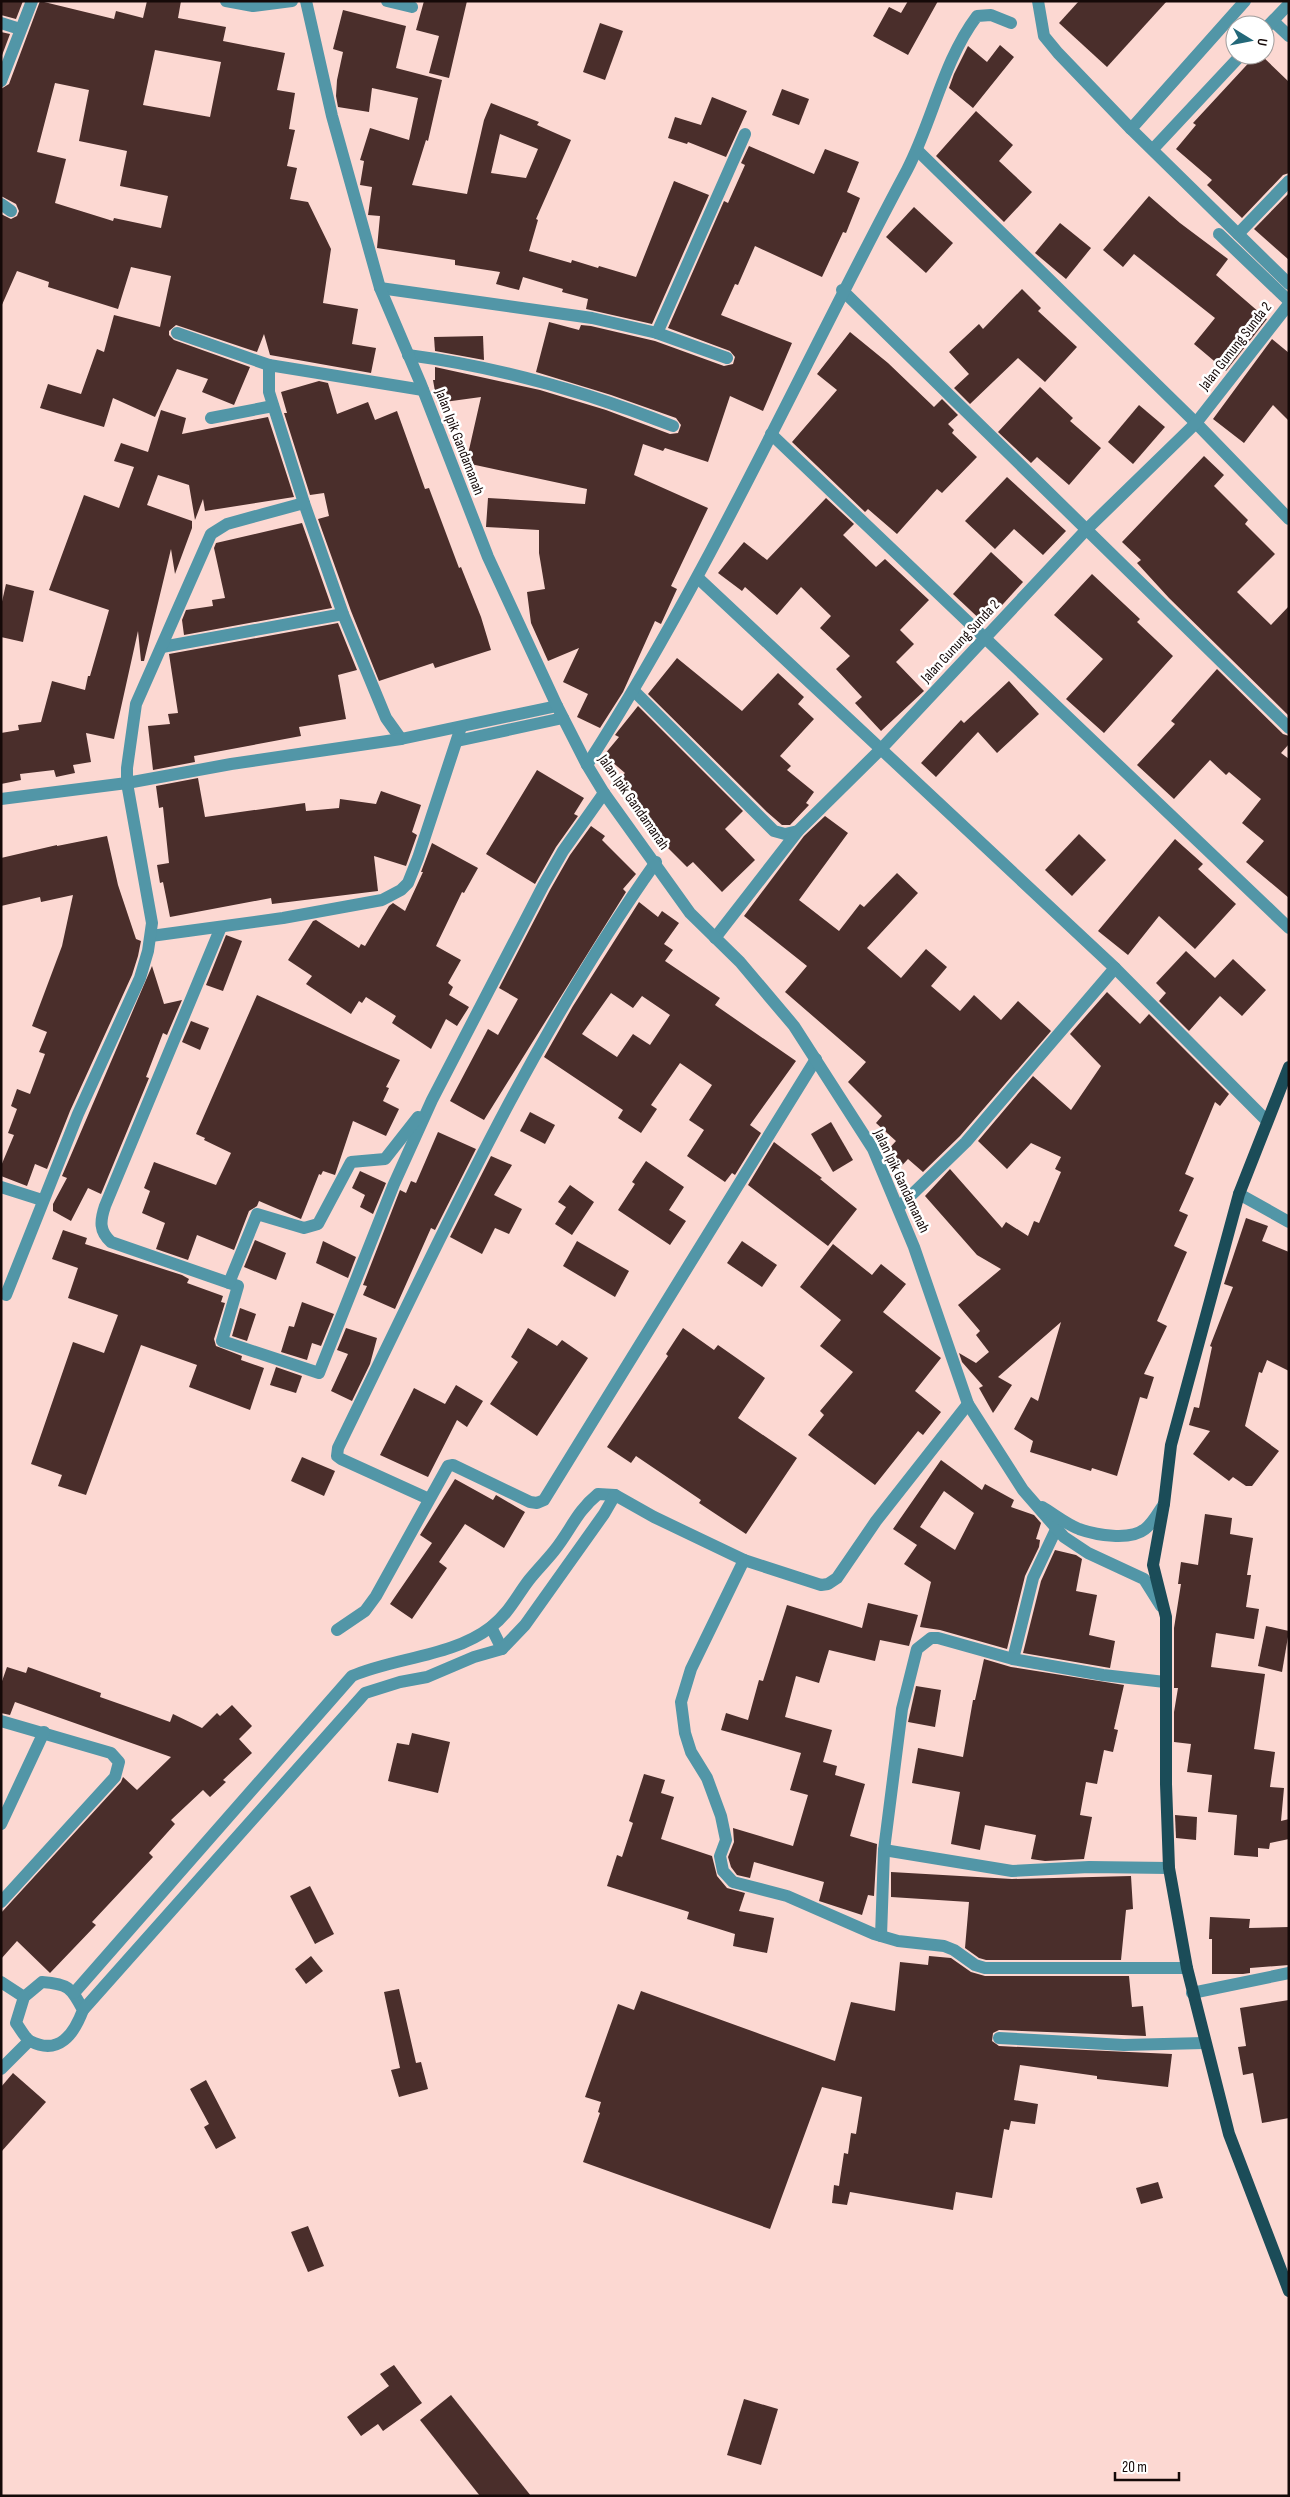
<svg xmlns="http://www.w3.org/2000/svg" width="1290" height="2497" viewBox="0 0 1290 2497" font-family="'Sofia Sans Condensed',sans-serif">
<rect width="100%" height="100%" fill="#fcd8d2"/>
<g fill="#4a2e2b" fill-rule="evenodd">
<path d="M1,1H23L16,19L1,15Z"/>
<path d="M40,1L114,19L116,11L143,18L147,1H181L178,18L226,27L223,41L285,53L277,90L295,93L289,129L295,130L287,166L297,168L290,199L308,202L331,249L323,303L358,309L352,344L376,348L371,373L270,355L264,334L257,352L176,325L169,331V335L174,340L250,367L234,405L202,392L208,379L177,369L155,417L113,398L104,427L40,408L48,384L81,394L97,349L104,352L114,315L160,327L171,276L131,267L118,309L48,287L49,282L17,271L1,307V214L11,219L17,216L19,211L16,204L1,196V89L9,84ZM155,50L221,62L210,117L143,105ZM55,83L89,90L79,141L127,151L120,186L168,196L161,228L114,218L113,221L55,203L66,159L37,152Z"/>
<path d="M424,1H467L449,78L429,73L439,36L416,30Z"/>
<path d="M908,1H938L908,55L873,36L889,7L901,13Z"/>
<path d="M1079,1H1167L1107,67L1059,23Z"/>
<path d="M343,10L406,26L396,68L442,80L428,141L426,140L412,185L467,194L484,120L491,103L539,122L537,125L571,140L536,219L538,220L529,251L571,263L572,260L598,268L599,266L636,277L674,181L709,195L652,324L586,309L588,299L562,292L563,289L523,277L519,290L496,284L500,272L455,265V260L377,248L380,216L368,215L372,187L360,185L364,161L360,160L370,128L409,140L418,98L372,88L369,112L338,107L336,96L337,80L343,52L333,49ZM500,134L538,149L526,178L491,173Z"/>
<path d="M600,23L623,31L605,80L583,72Z"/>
<path d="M1,32L10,34L1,58Z"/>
<path d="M1000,45L1014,57L973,108L949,88L954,74L968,46L987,62Z"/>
<path d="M1256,55H1261L1289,82V173L1283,175L1242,218L1207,185L1212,180L1176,149L1196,125L1193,123Z"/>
<path d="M782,89L809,99L799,125L772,115Z"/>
<path d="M712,97L747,111L726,157L688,142L687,144L668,138L675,117L701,125Z"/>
<path d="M976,111L1013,145L999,161L1032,192L1004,222L936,156Z"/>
<path d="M749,146L814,174L825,149L859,162L847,192L860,198L846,233L843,232L822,277L755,246L738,285L735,284L721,315L792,343L763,411L730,396L708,462L665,448L663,451L643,444L634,475L708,508L671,586L677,589L661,624L655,621L623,692L600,728L577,717L588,694L563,682L579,648L548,661L531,623L527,592L545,589L539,553V530L486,527L488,498L585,504L587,489L466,463L481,397L437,403L433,380H435V367L540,390L606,410L670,434L678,433L681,425L676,418L611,395L536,372L549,322L579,330L581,325L591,326L655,341L724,366L733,364L735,357L730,351L668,328L724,201L728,203L745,165L741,163Z"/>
<path d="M1289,193V260L1254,229Z"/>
<path d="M1149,196L1180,223L1228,259L1216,275L1267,319L1226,371L1194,344L1215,318L1134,254L1123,267L1103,250Z"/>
<path d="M914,207L953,243L926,273L886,237Z"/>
<path d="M1060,223L1091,248L1066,279L1035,253Z"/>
<path d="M1022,289L1041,308L1038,311L1077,347L1045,382L1018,358L970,404L954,388L969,374L949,352L979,324L983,329Z"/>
<path d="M850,332L888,363L934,407L942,399L958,415L948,424L954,430L952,433L977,457L942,493L937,489L897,534L868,509L865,512L792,442L837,390L817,374Z"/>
<path d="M483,336L484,360L435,351L434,337Z"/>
<path d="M1272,339L1289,353V421L1273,405L1244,443L1213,419Z"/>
<path d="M319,381L328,383L337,414L368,402L375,420L397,411L425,489L429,488L459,568L461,567L481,617L491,650L435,668L433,663L379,681L351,611L318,519L329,516L324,493L310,495L284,413H287L281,392Z"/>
<path d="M1040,387L1073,418L1070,421L1101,448L1069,485L1037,457L1031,463L998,432Z"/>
<path d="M1139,405L1165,427L1133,464L1108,442Z"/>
<path d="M161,410L186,418L182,434L268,417L294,497L205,511L203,499L195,520L189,485L158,475L147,505L192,521V528L175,574L171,549L144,661H141L138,631L114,739L86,733L91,762L73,765L75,773L56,777L54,770L20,774L21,780L1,784V733L19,730L18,725L41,722L52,681L85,690L88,676H90L109,610L49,590L84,495L119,508L134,467L114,461L121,443L148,452Z"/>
<path d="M1204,456L1224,475L1214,486L1248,520L1245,524L1275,554L1237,592L1271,625L1289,606V716L1169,598L1137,563L1141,560L1122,542Z"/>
<path d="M1007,477L1066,531L1043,555L1014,529L995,549L965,521Z"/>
<path d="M826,498L854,524L843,535L876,567L885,559L929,600L900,630L914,644L896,662L924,691L881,731L855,703L862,697L836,669L850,656L820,628L831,616L801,587L777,615L745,587L742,591L718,573L744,542L767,560Z"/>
<path d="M302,523L332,608L184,635L182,620L186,610L213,606L212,600L225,598L214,548L216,543Z"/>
<path d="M991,552L1023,582L985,624L953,594Z"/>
<path d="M1092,574L1140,619L1137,622L1173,656L1104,733L1066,699L1103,659L1054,615Z"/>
<path d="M6,584L34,591L23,642L1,637V606Z"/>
<path d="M338,623L357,670L338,675L346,719L299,727L301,736L194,756L195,762L153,770L148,726L170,724L168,714L178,713L169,654Z"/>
<path d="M677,658L742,711L778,673L804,697L798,704L814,719L780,756L791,766L787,770L814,792L806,803L809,805L790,825H782L767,812L648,694Z"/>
<path d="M1217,669L1283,734L1289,736V744L1281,753L1289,759V898L1246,862L1264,841L1242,823L1261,799L1229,772L1226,775L1210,760L1174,799L1137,765L1175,724L1171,721Z"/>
<path d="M1009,681L1039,714L997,753L978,732L936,777L921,763L961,720L964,723Z"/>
<path d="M638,706L743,811L725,829L755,860L722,892L693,862L687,867L657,837L660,834L633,807L638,802L617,780L625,773L604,755L619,737L615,735L618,731Z"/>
<path d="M537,770L584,798L574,814L578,816L556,847L535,884L486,854Z"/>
<path d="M198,778L205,817L305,803L306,811L339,808L340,799L376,804L381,791L421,805L412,832L417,835L406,866L374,856L378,891L272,904L271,898L170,917L163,882L160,883L157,865L169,863L163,807L159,808L156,786Z"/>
<path d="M825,816L848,833L799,900L839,931L860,904L864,907L897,873L918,893L867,948L901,978L926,949L947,967L931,986L960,1011L974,995L1001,1020L1018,1001L1051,1031L960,1136L923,1172L908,1159L896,1172L888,1164L884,1154L896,1141L876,1123L882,1116L848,1082L866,1062L785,992L807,966L744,916L804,836Z"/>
<path d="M591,826L605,836L602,840L636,874L623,889L626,892L484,1120L450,1101L488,1029L498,1035L518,999L499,988L550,890L570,855Z"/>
<path d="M1079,834L1106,860L1072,896L1045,870Z"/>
<path d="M107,836L118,885L136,939L141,941L138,956L132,975L70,1111L47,1169L35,1164L27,1186L1,1176V1166L14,1135L8,1133L17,1109L11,1106L17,1089L30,1094L45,1054L39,1052L47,1032L32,1026L62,946L73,895L41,902L40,897L1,906V858L57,845V846Z"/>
<path d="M1175,839L1203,864L1198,869L1236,904L1195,949L1159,916L1128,955L1098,931Z"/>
<path d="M432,843L478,868L464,893L462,892L436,946L461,960L448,983L453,987L449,995L469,1007L457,1026L446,1019L431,1049L392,1023L396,1016L366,997L362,1003L359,1001L351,1014L306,984L312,976L288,960L313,921L316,920L359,948L361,944L365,946L389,906L393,903L405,911L423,872H421Z"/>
<path d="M639,902L658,917L662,911L679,923L664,944L673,950L665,961L720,998L715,1005L796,1061L750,1125L761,1133L735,1175L732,1173L725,1182L687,1156L704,1130L689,1120L712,1085L680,1063L651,1105L657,1109L641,1133L618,1118L623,1110L544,1057L573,1006ZM611,993L633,1008L642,996L670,1015L650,1045L633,1034L617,1057L582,1034Z"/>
<path d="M226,935L242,941L223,991L206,985Z"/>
<path d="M1186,951L1215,978L1233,959L1266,990L1242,1016L1220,996L1189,1031L1159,1001L1166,993L1156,983Z"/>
<path d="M152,966L164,1004L182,1000L167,1035L163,1033L146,1077L149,1078L101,1194L88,1188L71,1221L53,1211V1204L67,1178L62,1176Z"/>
<path d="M1107,992L1140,1024L1149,1014L1229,1094L1220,1106L1215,1102L1185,1174L1194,1178L1179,1211L1188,1215L1174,1246L1187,1252L1157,1321L1167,1326L1144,1374L1154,1377L1147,1399L1140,1397L1117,1476L1092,1468L1091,1471L1030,1452L1033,1441L1014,1429L1031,1397L1038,1401L1061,1322L998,1377L1012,1385L993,1413L979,1388L983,1386L962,1362L959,1353L976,1363L989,1352L976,1335L980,1331L958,1305L1001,1269L977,1255L925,1196L950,1169L1002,1228L1006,1222L1028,1236L1034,1221L1039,1223L1061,1172L1055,1169L1061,1157L1031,1143L1007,1169L978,1141L1033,1076L1071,1110L1101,1066L1070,1034Z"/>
<path d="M257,995L400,1060L386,1087L389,1088L383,1101L399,1109L386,1136L353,1121L335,1175L323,1171L321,1175L319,1174L301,1219L259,1201L257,1206L249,1211L234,1250L197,1235L188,1260L156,1249L165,1223L142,1213L150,1191L144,1188L154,1162L216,1185L231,1153L204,1140L205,1138L196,1134Z"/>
<path d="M191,1021L209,1028L200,1050L182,1042Z"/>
<path d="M530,1112L555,1125L545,1144L520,1131Z"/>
<path d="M831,1122L853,1160L833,1172L811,1134Z"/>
<path d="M438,1132L476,1149L435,1230L431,1228L395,1309L363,1295L367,1286L363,1285L400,1190L406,1193L411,1181L416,1183Z"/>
<path d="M774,1142L822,1178L820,1179L857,1209L828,1246L748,1185Z"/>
<path d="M491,1156L512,1165L494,1195L522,1209L509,1234L495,1228L482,1254L450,1237Z"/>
<path d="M646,1161L684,1187L669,1210L686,1221L670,1245L618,1210L635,1184L632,1182Z"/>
<path d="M360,1171L386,1183L373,1214L360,1207L365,1195L352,1188Z"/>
<path d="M570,1185L594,1202L572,1235L555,1224L566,1207L558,1202Z"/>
<path d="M1246,1218L1268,1226L1262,1241L1289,1252V1371L1267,1360L1262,1373L1259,1372L1245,1426L1279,1451L1252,1486H1246L1233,1477L1229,1481L1193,1454L1210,1431L1189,1425L1194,1407L1199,1408L1212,1347L1210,1346L1233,1287L1224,1284Z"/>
<path d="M63,1230L87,1238L85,1244L182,1275L189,1279L187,1283L223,1296L221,1302L225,1303L214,1339L216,1346L242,1356L241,1360L264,1368L250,1410L189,1387L197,1365L141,1345L86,1495L58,1486L62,1475L31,1464L73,1342L104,1353L118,1315L68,1298L78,1268L52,1259Z"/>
<path d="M255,1240L286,1253L276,1280L244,1267Z"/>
<path d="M323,1241L356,1257L348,1278L316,1263Z"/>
<path d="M577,1241L629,1271L615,1297L563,1266Z"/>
<path d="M742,1241L777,1265L762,1287L727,1263Z"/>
<path d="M833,1244L872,1275L881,1264L906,1284L883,1312L941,1358L915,1391L941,1412L923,1435L918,1431L875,1485L808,1435L824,1415L820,1411L853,1372L820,1346L841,1320L800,1287Z"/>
<path d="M302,1302L334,1314L321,1346L312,1343L307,1360L281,1352L289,1326L294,1327Z"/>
<path d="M240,1308L256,1314L247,1341L232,1336Z"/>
<path d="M346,1328L377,1338L370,1364L352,1401L331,1391L348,1354L337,1350Z"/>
<path d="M528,1328L557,1346L562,1340L588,1358L537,1436L490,1404L518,1362L511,1357Z"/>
<path d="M683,1328L714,1350L718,1345L765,1378L738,1418L797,1458L746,1534L699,1503L701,1500L636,1456L631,1463L607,1447L668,1356L666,1354Z"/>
<path d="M276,1367L302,1376L296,1393L270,1385Z"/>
<path d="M456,1385L483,1401L467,1427L457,1420L428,1477L380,1455L414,1388L445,1404Z"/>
<path d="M302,1457L335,1471L324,1496L291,1481Z"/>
<path d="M941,1460L982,1490L985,1484L1014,1500L1011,1507L1034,1515L1041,1523L1036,1539L1040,1540L1039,1547L1025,1576L1007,1649L940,1630L920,1627L931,1582L904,1564L917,1545L893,1529ZM944,1491L974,1513L955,1550L920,1527Z"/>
<path d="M455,1479L493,1500L496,1495L525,1512L504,1548L465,1524L439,1562L447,1568L412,1619L390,1604L432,1543L420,1535Z"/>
<path d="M1205,1514L1232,1518L1230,1534L1253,1538L1247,1575H1251L1246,1607L1259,1609L1254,1639L1216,1633L1211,1667L1265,1674L1254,1749L1275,1752L1270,1787L1284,1788L1281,1821L1289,1819V1839L1270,1843L1269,1849L1258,1848V1857L1234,1855L1237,1815L1208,1812L1212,1775L1187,1772L1191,1744L1174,1742V1712L1178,1688H1174V1628L1181,1584H1178L1181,1562L1198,1565Z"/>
<path d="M1055,1550L1076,1555L1082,1559L1076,1591L1097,1595L1089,1635L1115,1641L1110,1668L1023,1653L1041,1581Z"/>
<path d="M868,1603L918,1615L909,1646L880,1640L875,1661L829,1650L819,1683L796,1676L785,1717L832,1730L823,1762L837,1766L835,1775L865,1784L850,1836L877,1844L874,1896L868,1895L862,1915L819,1901L824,1882L754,1862L750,1878L737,1875L731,1867L728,1857L734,1842L733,1828L793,1846L808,1795L790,1790L801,1753L721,1730L726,1713L748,1720L759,1680L763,1681L787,1605L862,1628Z"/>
<path d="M1266,1626L1289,1631L1282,1672L1258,1666Z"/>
<path d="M984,1659L1011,1667L1124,1685L1114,1729L1118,1730L1113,1752L1104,1750L1097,1784L1086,1782L1080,1815L1092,1817L1084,1859L1045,1861L1031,1859L1036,1835L985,1825L980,1850L951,1844L960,1792L912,1783L918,1748L963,1757L973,1700H975Z"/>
<path d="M7,1667L26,1673L28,1667L101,1693L100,1697L137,1710L170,1722L173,1714L202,1728L217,1713L220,1716L232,1705L252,1726L239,1739L252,1753L223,1780L226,1782L210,1797L203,1790L171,1820L175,1824L149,1853L153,1857L92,1922L96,1925L50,1973L17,1941L1,1959V1913L121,1782L123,1777L137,1790L171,1757L15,1702L10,1715L1,1713V1684Z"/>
<path d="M916,1686L941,1690L935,1727L908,1722Z"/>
<path d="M412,1733L450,1742L438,1793L388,1781L397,1743L409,1745Z"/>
<path d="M644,1774L665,1780L661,1793L674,1797L661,1839L712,1856L717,1876L727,1888L745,1893L739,1911L774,1918L767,1953L733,1946L735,1934L687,1919L689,1912L607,1886L617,1855L622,1857L633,1823L629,1821Z"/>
<path d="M1175,1815L1197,1817L1196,1840L1176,1838Z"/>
<path d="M891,1872L1012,1879L1131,1876L1133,1909L1126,1910L1121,1960H986L979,1958L965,1948L969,1902L891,1897Z"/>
<path d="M310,1886L334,1934L315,1944L290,1896Z"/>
<path d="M1210,1917L1250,1919L1249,1928L1289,1927V1965L1250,1968V1973L1243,1974H1212V1939H1209Z"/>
<path d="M311,1956L323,1971L306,1984L295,1969Z"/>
<path d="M929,1956L951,1958L971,1972L985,1976H1129L1132,2007L1143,2006L1146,2036L999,2030L993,2033L992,2041L999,2046L1172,2054L1168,2087L1097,2079V2076L1020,2065L1014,2100L1038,2104L1035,2124L1011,2121L1009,2130L1004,2129L992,2198L956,2192L953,2210L850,2192L847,2205L832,2203L834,2185L839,2186L844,2153L848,2154L851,2133L856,2134L862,2097L822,2087L770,2229L583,2162L600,2113L598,2112L601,2102L585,2097L618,2004L634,2010L641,1991L835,2061L851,2002L895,2011L900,1962L928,1965Z"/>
<path d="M399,1989L416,2063L421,2062L428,2089L399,2097L391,2070L400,2068L384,1992Z"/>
<path d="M1289,2000V2118L1262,2123L1253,2073L1243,2075L1238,2047L1246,2046L1240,2008Z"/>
<path d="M13,2073L46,2102L1,2152V2087Z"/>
<path d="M206,2080L236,2138L216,2149L204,2127L209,2124L190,2089Z"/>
<path d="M1158,2182L1163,2198L1141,2204L1136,2188Z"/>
<path d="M308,2226L324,2266L308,2272L291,2232Z"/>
<path d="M394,2365L422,2403L383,2431L378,2424L361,2436L347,2417L389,2386L380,2374Z"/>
<path d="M451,2395L531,2496H480L420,2420Z"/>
<path d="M744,2399L778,2409L761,2465L727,2455Z"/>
</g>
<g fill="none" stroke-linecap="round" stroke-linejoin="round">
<g stroke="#5296a7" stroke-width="12">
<path d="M226,1L253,6L292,1"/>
<path d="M387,1L412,7"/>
<path d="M1038,1L1044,36L1058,53L1131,129L1289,284"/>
<path d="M1273,21L1289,36"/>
<path d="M1,23L20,29"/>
<path d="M1265,29L1289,4"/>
<path d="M1,81L32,1"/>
<path d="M1131,129L1245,1"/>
<path d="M1153,149L1241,55"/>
<path d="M917,150L1196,423L1289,519"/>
<path d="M1,204L11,211"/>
<path d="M1219,234L1289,301"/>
<path d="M1238,234L1289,181"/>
<path d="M380,288L592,318L657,333L727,358"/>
<path d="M842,290L1289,728"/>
<path d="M177,333L269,365"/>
<path d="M657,333L745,134"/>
<path d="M408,355C499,367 587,392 673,426"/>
<path d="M211,418L273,406"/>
<path d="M771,434L1289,928"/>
<path d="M698,578L1115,968L1267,1121"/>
<path d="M162,647L343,614"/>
<path d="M634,691L774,831L785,834L798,831"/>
<path d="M401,739L386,718L343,614L304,503L269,392V365L423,390"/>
<path d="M457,741L563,718"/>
<path d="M587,765C709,575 801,368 907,170C933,120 943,61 977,16L991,15L1011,23"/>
<path d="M1,799L127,783L231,764L401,739L557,706"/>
<path d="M221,927L105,1206C100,1221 99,1231 111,1242L238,1286L222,1341L319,1373L394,1184L432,1100L543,886L563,851L604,793"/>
<path d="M151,936L283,918L382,900L401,890L408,883L418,858L461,727"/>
<path d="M715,938L798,831L882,748L1086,530L1196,423L1289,304"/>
<path d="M1,1187L42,1200"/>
<path d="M1239,1194L1289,1222"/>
<path d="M899,1207L966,1142L1115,968"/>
<path d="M229,1283L257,1214L304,1228L318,1224L351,1162L385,1159L418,1117"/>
<path d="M6,1295L78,1114L140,978L148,951L152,923L127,783V768L136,704L211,534L227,524L304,503"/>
<path d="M429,1499L341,1459L337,1456L338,1448C436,1248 527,1044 656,862"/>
<path d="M744,1560L691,1669L681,1702L685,1733L691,1752L707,1778L721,1816L726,1840L720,1856L723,1871L733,1882L787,1896L874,1934L898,1941L944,1946L954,1950L975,1965L985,1968H1187"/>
<path d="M491,1627L502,1649"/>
<path d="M337,1630L365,1611L376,1596L448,1466L453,1465L530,1502L537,1503L544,1500L816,1059"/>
<path d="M1013,1659L1033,1578L1060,1521"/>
<path d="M1,1721L111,1753L119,1762L115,1777L1,1902"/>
<path d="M1,1824L44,1732"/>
<path d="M884,1850L1012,1871L1089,1867L1169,1868"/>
<path d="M881,1936L884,1850L902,1709L917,1649L931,1638H938L1013,1659L1103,1675L1165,1682"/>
<path d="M1,1982L24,1997"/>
<path d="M42,1982C68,1984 71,1987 83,2010C74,2034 59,2056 30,2041C25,2038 20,2028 16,2023L24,1997Z"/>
<path d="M74,1993L352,1676C396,1657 452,1657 491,1627C509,1613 516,1597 529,1580C537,1570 546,1561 554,1551C571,1530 576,1512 598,1494L615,1495L654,1517L744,1560L821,1585L828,1584L837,1578L876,1521L968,1404"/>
<path d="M1192,1993L1289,1973"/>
<path d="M83,2010L365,1693L400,1682L427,1677L474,1657L502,1649L525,1625L604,1514L615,1495"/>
<path d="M999,2038L1124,2045L1204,2043"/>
<path d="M1,2069L29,2041"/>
</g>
<g stroke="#5296a7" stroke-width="12">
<path d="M306,1L332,116L380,288L420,382L488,557L557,706L587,765L604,793L690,913L740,962L794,1026L873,1149L914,1247L968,1404L1023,1490L1064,1537L1088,1553L1144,1579L1161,1606"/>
<path d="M1042,1507C1054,1514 1066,1524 1079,1529C1096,1535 1130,1541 1145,1529C1153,1523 1158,1513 1164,1504"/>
</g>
<path stroke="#1b4c58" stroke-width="12" d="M1289,1067L1239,1194L1171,1445L1164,1504L1153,1565L1166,1617V1784L1169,1868L1187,1968L1229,2134L1289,2291"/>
</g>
<g text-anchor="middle" stroke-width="5" stroke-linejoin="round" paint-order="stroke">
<g font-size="15" fill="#150908" stroke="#fff">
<text transform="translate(1235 346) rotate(-52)" y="5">Jalan Gunung Sunda 2</text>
<text transform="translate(460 442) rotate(69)" y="5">Jalan Ipik Gandamanah</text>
<text transform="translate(960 641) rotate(-47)" y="5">Jalan Gunung Sunda 2</text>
<text transform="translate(634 802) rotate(55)" y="5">Jalan Ipik Gandamanah</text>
<text transform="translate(902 1181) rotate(65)" y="5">Jalan Ipik Gandamanah</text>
</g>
</g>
<rect width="1290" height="2497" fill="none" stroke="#150908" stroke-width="5"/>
<g transform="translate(1250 40) rotate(100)"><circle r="24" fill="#ffffff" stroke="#a19d9c"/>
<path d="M0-4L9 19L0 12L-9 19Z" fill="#236879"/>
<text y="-8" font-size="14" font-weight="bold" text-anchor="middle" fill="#150908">U</text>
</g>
<path d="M1115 2472v8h64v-8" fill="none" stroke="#150908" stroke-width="2.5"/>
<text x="1122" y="2472" font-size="15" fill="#150908" stroke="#ffffff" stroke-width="4" paint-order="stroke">20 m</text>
</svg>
